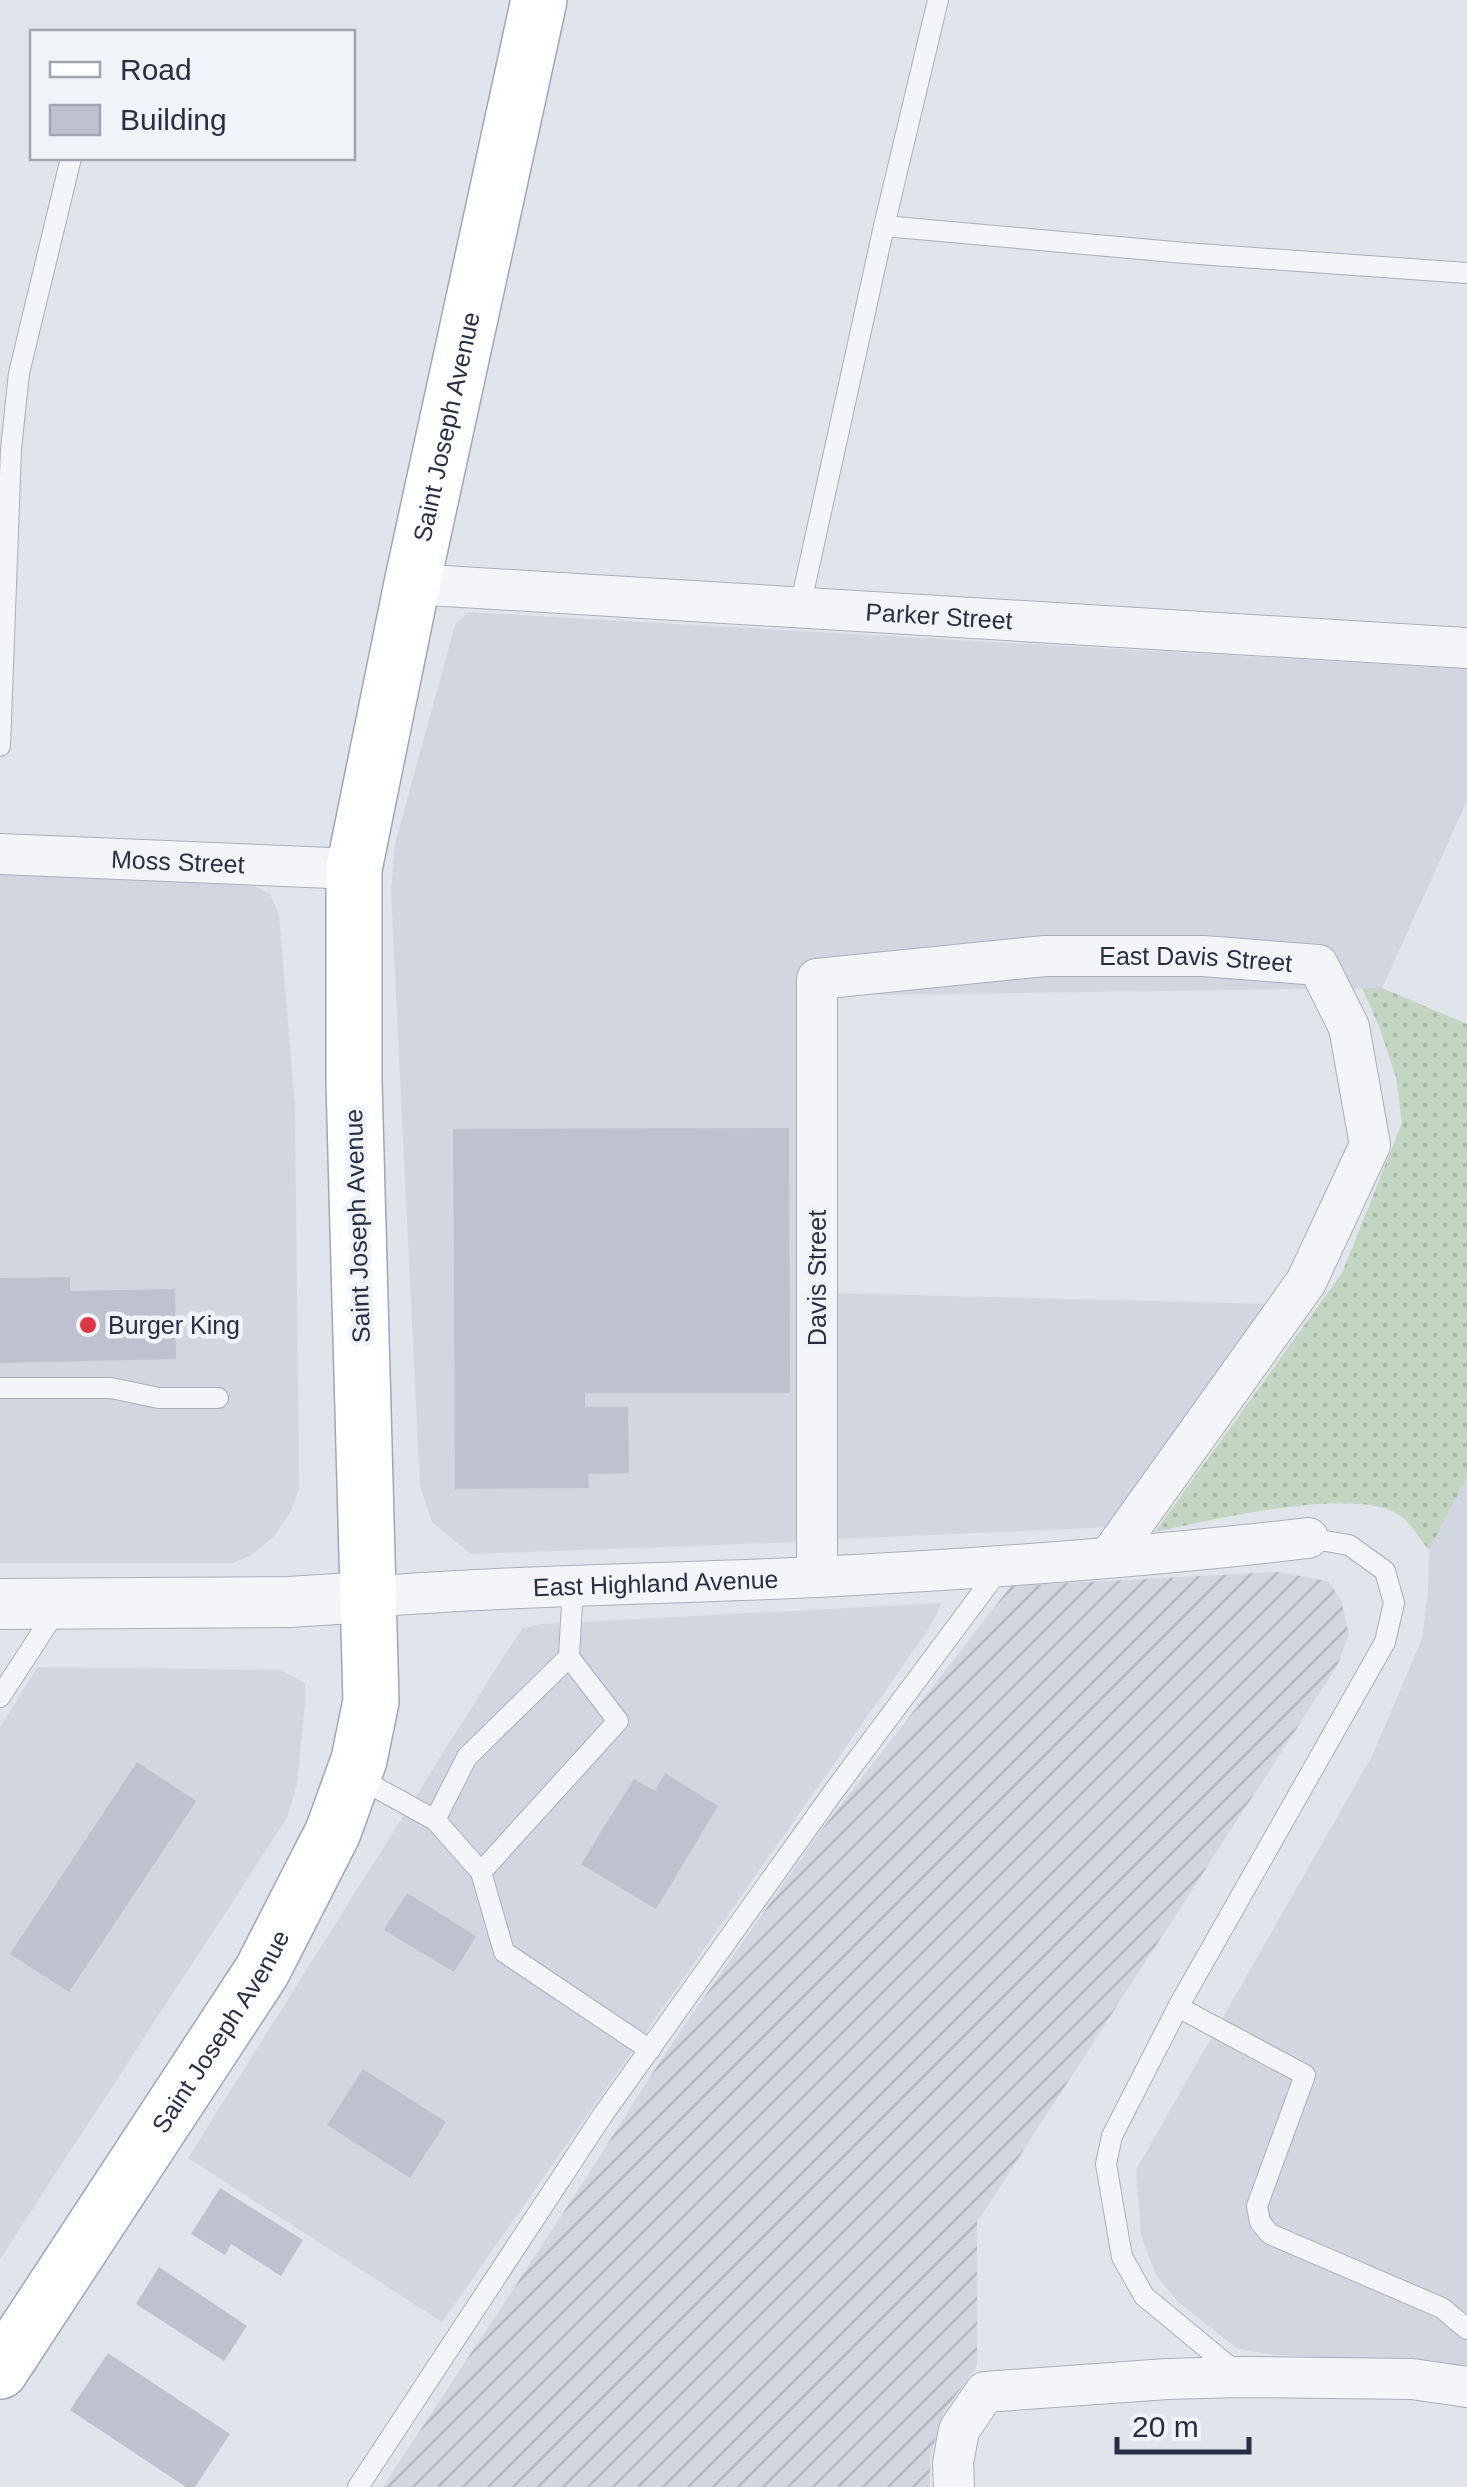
<svg xmlns="http://www.w3.org/2000/svg" width="1467" height="2487" viewBox="0 0 1467 2487" font-family="Helvetica,sans-serif">
<defs>
<pattern id="industrial-furrows" width="10" height="10" patternUnits="userSpaceOnUse" patternTransform="scale(2.5)"><rect width="10" height="10" fill="#d2d6e0"/><path d="M-1 1l2-2M0 10L10 0M9 11l2-2" fill="none" stroke="#b4b8c1"/></pattern>
<pattern id="grass-dots" width="8" height="8" patternUnits="userSpaceOnUse" patternTransform="scale(2.5)"><rect width="8" height="8" fill="#c4d6c1"/><path d="M2 2h.1M6 6h.1" fill="none" stroke="#a8b8a7" stroke-width="1.8" stroke-linecap="round"/></pattern>
</defs>
<rect width="100%" height="100%" fill="#e0e4eb"/>
<g fill="#d2d6e0">
<path d="M468,612L1467,669V801L1382,988L801,996L799,1542L471,1554L432,1522L420,1486L391,892L395,844L455,625Z"/>
<path d="M0,872L254,886L270,894L279,914L295,1106L299,1489L290,1513L273,1537L250,1556L232,1563H0Z"/>
<path d="M835,1293L1268,1304L1114,1527L837,1539Z"/>
<path d="M1467,1477V2368L1451,2364L1277,2355L1238,2349L1178,2302L1156,2275L1141,2235L1136,2170L1372,1756L1422,1639L1428,1590L1429,1550Z"/>
<path d="M942,1603L928,1630L442,2322L188,2158L504,1656L523,1628L542,1624Z"/>
<path d="M38,1667L281,1670L305,1683V1704L297,1784L287,1818L0,2259V1727Z"/>
</g>
<path fill="url(#industrial-furrows)" d="M1277,1572L1328,1581L1341,1600L1349,1634L1337,1666L977,2222V2366L945,2410L930,2455V2487H383L575,2195L668,2049L819,1833L1011,1586Z"/>
<path fill="url(#grass-dots)" d="M1362,988H1382L1467,1024V1477L1429,1550C1420,1539 1410,1522 1399,1515C1356,1485 1207,1521 1155,1532L1342,1273L1402,1123L1396,1077L1379,1026Z"/>
<g fill="#bdc2ce">
<path d="M789,1128L790,1393H585V1407H628L629,1473L588,1474L589,1488L455,1489L453,1129Z"/>
<path d="M70,1277V1291L175,1289L176,1359L0,1363V1278Z"/>
<path d="M137,1762L196,1801L69,1992L10,1954Z"/>
<path d="M665,1773L718,1806L656,1909L581,1864L634,1779L655,1791Z"/>
<path d="M407,1893L476,1936L454,1972L384,1930Z"/>
<path d="M363,2069L446,2122L410,2178L327,2125Z"/>
<path d="M220,2188L303,2240L281,2276L231,2244L225,2255L191,2234Z"/>
<path d="M159,2267L247,2326L224,2361L136,2304Z"/>
<path d="M108,2353L230,2434L195,2487H186L70,2410Z"/>
</g>
<g fill="none" stroke-linecap="round" stroke-linejoin="round">
<g stroke="#a8aeb9" stroke-width="22">
<g id="service">
<path d="M884,226L1185,253L1467,273"/>
<path d="M800,607L884,226L938,0"/>
<path d="M0,746L11,449L19,373L71,158"/>
<path d="M0,1388H111L159,1398H218"/>
<path d="M0,1697L57,1609"/>
<path d="M355,1776L435,1820L481,1872L504,1952L650,2050"/>
<path d="M435,1820L467,1757L569,1657"/>
<path d="M481,1872L618,1721L569,1657L573,1585"/>
<path d="M1178,2007L1305,2075L1257,2206L1260,2222L1270,2234L1442,2308L1467,2329"/>
<path d="M1237,2373L1144,2296L1122,2257L1106,2164L1112,2136L1178,2007L1385,1642L1394,1603L1385,1571L1349,1545L1308,1538"/>
<path d="M358,2487L602,2116L834,1791L1001,1567"/>
</g>
</g>
<g stroke="#a8aeb9" stroke-width="42">
<g id="minor">
<path id="s1" d="M412,584L1467,648"/>
<path id="s2" d="M0,854L354,869"/>
<path id="s3" d="M817,1577V979L1045,956H1203L1318,965L1349,1027L1370,1145L1306,1282L1110,1556"/>
<path id="s4" d="M368,1597C518,1585 667,1584 816,1577C980,1569 1145,1557 1308,1538"/>
<path d="M954,2487L953,2463L959,2430L985,2392L1167,2379L1242,2377L1412,2379L1467,2387"/>
</g>
</g>
<g stroke="#a8aeb9" stroke-width="52">
<path id="tertiary" d="M0,1604L289,1602L368,1597"/>
</g>
<g stroke="#9ea6b8" stroke-width="58">
<g id="primary">
<path id="s5" d="M0,2371L262,1971L333,1832L359,1760L371,1701L354,1082V869L412,584L539,0"/>
</g>
</g>
<use href="#service" stroke="#f4f5f9" stroke-width="20"/>
<use href="#minor" stroke="#f4f5f9" stroke-width="40"/>
<use href="#tertiary" stroke="#f4f5f9" stroke-width="50"/>
<use href="#primary" stroke="#fff" stroke-width="55"/>
</g>
<circle fill="#dd3842" stroke="#f0f3f8" stroke-width="4" cx="88" cy="1325" r="10"/>
<g text-anchor="middle" stroke-width="9" stroke-linejoin="round" paint-order="stroke">
<g font-size="25" fill="#272f44" stroke="#f0f3f8">
<text dy="9" stroke="none"><textPath href="#s5" startOffset="2055">Saint Joseph Avenue</textPath></text>
<text dy="9" stroke="none"><textPath href="#s1" startOffset="528">Parker Street</textPath></text>
<text dy="9" stroke="none"><textPath href="#s2" startOffset="178">Moss Street</textPath></text>
<text dy="9" stroke="none"><textPath href="#s3" startOffset="978">East Davis Street</textPath></text>
<text transform="translate(357 1226) rotate(-92)" y="9">Saint Joseph Avenue</text>
<text transform="translate(817 1278) rotate(-90)" y="9">Davis Street</text>
<text dy="9" stroke="none"><textPath href="#s4" startOffset="288">East Highland Avenue</textPath></text>
<text dy="9" stroke="none"><textPath href="#s5" startOffset="405">Saint Joseph Avenue</textPath></text>
</g>
<g font-size="25" fill="#272f44" stroke="#f0f3f8" text-anchor="start">
<text x="108" y="1334">Burger King</text>
</g>
</g>
<rect x="30" y="30" width="325" height="130" fill="#f0f3f8" stroke="#a0a5b0" stroke-width="2.5"/>
<rect x="50" y="62" width="50" height="15" fill="#ffffff" stroke="#a0a5b0" stroke-width="2.5"/>
<text x="120" y="80" font-size="30" fill="#272f44">Road</text>
<rect x="50" y="105" width="50" height="30" fill="#bdc2ce" stroke="#a0a5b0" stroke-width="2.5"/>
<text x="120" y="130" font-size="30" fill="#272f44">Building</text>
<path d="M1117 2437v15h132v-15" fill="none" stroke="#272f44" stroke-width="5"/>
<text x="1132" y="2437" font-size="30" fill="#272f44" stroke="#f0f3f8" stroke-width="8" paint-order="stroke">20 m</text>
</svg>
